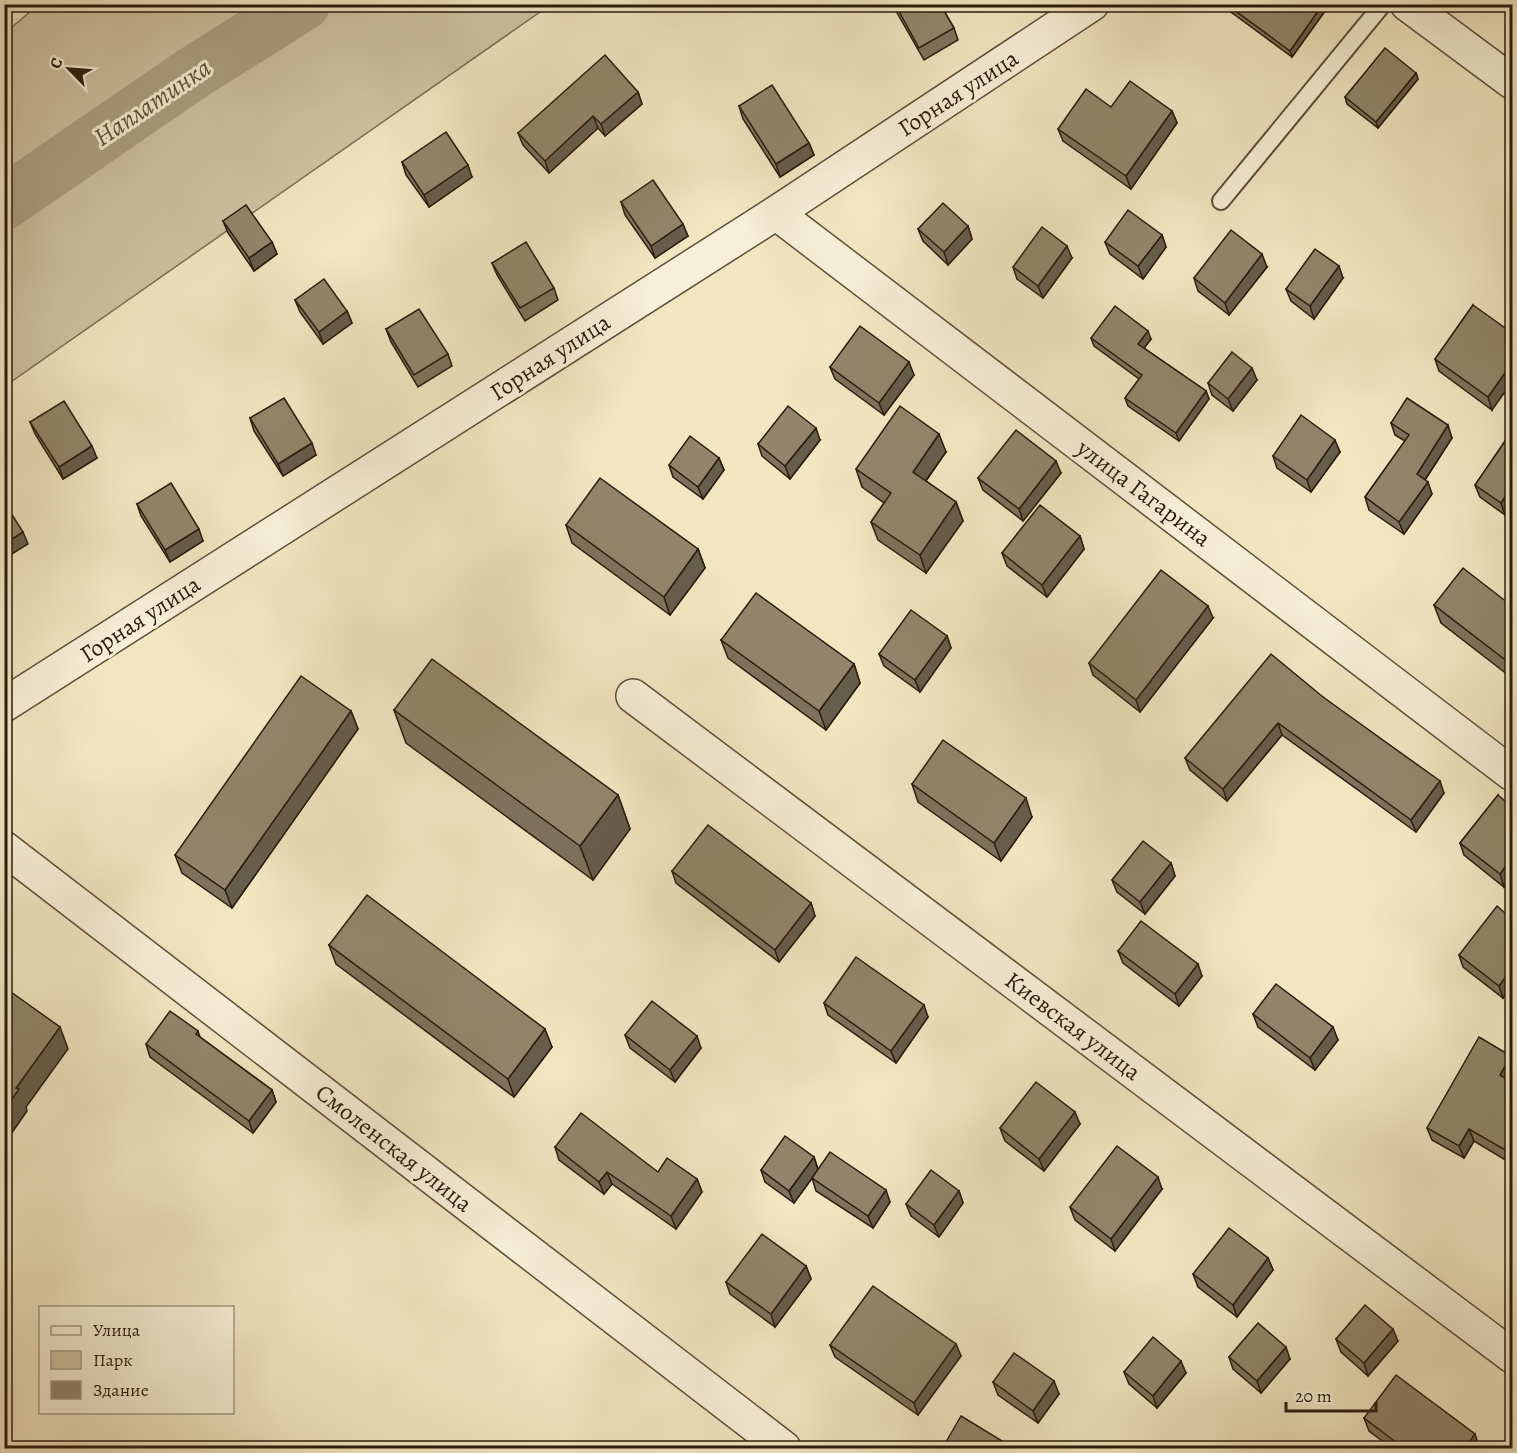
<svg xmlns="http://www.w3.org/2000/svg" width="1517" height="1453" viewBox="0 0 1517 1453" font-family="Alegreya,serif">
<rect width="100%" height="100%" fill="#f2e6c1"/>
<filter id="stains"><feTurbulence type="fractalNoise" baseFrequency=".00333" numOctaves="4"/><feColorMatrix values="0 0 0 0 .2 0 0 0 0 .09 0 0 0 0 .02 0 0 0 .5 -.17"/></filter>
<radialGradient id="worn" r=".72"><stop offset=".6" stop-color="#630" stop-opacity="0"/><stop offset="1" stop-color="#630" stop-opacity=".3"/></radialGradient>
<path fill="#d0c3a3" stroke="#7e6f58" stroke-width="1.5" d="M38,5H550L5,386V33Z"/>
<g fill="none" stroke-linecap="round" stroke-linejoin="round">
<path stroke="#aea184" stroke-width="54" d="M4,203L193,73L303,4"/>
<g stroke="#5d4e3b" stroke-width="20">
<path id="service" d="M1221,201L1383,4"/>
</g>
<g stroke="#5d4e3b" stroke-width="36">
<g id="minor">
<path d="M1407,4L1512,82"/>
<path d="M776,213L1512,774"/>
<path d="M633,696L1512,1356"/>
<path d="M4,705L776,213L1092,4"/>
<path d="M4,848L784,1448"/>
</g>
</g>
<use href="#service" stroke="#f7efd7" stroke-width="16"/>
<use href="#minor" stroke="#f7efd7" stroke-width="33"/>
</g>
<g fill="#7e725c" stroke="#2b1b0e" stroke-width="1.5">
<path d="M892,4H940L954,28L958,40L924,60Z"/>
<path d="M1220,4H1323L1325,11L1292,57Z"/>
<path d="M1416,73L1418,79L1378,128L1347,104L1345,97Z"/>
<path d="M638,92L642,104L605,136L598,128L549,173L523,145L518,133Z"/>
<path d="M739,106L809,143L814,155L780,177L743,119Z"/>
<path d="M1111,107L1172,111L1177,123L1131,189L1063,141L1058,129Z"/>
<path d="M402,162L472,177L429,207L406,175Z"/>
<path d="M621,202L688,236L655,258L625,215Z"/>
<path d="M223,221L272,242L277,254L254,271L228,233Z"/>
<path d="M968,226L972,239L948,265L923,241L918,229Z"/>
<path d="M1162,235L1166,247L1143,279L1110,254L1105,242Z"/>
<path d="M1072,258L1043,298L1017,279L1013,267Z"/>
<path d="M492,263L554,288L558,300L525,321L497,275Z"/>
<path d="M1267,267L1229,315L1198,291L1194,278Z"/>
<path d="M1343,278L1314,319L1291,301L1286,289Z"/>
<path d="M295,300L347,311L352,323L323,344L300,312Z"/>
<path d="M1473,305L1492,410L1439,371L1435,359Z"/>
<path d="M386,329L448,354L452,366L418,387L391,342Z"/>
<path d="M1091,338L1151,339L1144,348L1206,391L1209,399L1179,441L1128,406L1125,398L1139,379L1094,346Z"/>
<path d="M830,367L914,375L884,415L835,379Z"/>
<path d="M1257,380L1233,411L1212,395L1208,383Z"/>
<path d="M250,418L316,455L283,476L254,431Z"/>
<path d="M30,422L97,458L63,479L35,434Z"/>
<path d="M1391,423L1452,438L1425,480L1432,494L1404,534L1369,510L1365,497L1405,441L1395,435Z"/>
<path d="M1512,431V505L1505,515L1480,497L1475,485Z"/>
<path d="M820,440L790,479L762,456L758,444Z"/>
<path d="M946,452L926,481L956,502L963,521L926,573L878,540L871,522L884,503L862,487L856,469Z"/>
<path d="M1340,452L1311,492L1277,468L1273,456Z"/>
<path d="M719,458L724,470L703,499L673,477L669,465Z"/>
<path d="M1061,473L1023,521L983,490L978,478Z"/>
<path d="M137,504L203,541L170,562L141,516Z"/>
<path d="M566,525L698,549L705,568L670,615L572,543Z"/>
<path d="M1080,536L1084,549L1047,597L1007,566L1002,553Z"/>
<path d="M1434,605L1512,606V678L1441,623Z"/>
<path d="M1213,618L1140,712L1093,675L1089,663Z"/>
<path d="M947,636L951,648L920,692L884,666L879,654Z"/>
<path d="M721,640L854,664L860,683L826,730L728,658Z"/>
<path d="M1323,697L1444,793L1416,832L1282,735L1227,801L1190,770L1185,758Z"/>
<path d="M394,710L618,795L630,829L593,880L406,743Z"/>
<path d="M351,711L358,729L232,908L182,873L175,855Z"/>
<path d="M912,784L1032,817L1001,861L918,802Z"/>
<path d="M1498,795L1504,887L1464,855L1460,843Z"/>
<path d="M1171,863L1175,876L1145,914L1117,892L1112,880Z"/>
<path d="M672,871L811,903L815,916L779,962L676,883Z"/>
<path d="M1512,919L1503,998L1463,967L1459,955Z"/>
<path d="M329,945L552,1047L514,1097L336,964Z"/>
<path d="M1118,951L1202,976L1179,1006L1123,963Z"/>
<path d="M824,1003L928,1017L896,1063L828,1015Z"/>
<path d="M1253,1014L1338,1040L1315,1070L1258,1027Z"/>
<path d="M198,1031L200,1037L272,1090L276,1102L253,1133L150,1057L146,1044Z"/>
<path d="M625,1035L701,1048L675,1082L630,1048Z"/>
<path d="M1512,1074L1509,1081L1512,1083V1164L1474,1141L1464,1158L1432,1140L1427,1128Z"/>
<path d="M1080,1124L1044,1171L1005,1141L1000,1128Z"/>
<path d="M555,1147L658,1172L697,1179L702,1192L676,1229L612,1184L604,1194L559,1160Z"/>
<path d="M814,1157L818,1169L890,1202L873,1228L816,1191L812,1178L817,1171L794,1203L765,1182L761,1170Z"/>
<path d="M1162,1189L1115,1251L1075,1220L1070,1207Z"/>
<path d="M959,1191L963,1203L939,1237L911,1216L906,1204Z"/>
<path d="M1268,1258L1273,1270L1237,1317L1198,1287L1193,1274Z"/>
<path d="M806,1266L811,1279L775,1327L730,1294L726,1282Z"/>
<path d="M1336,1339L1398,1341L1368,1376L1341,1352Z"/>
<path d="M830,1345L961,1356L918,1415L835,1357Z"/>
<path d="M1229,1357L1290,1359L1261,1393L1233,1369Z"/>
<path d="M1124,1372L1186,1373L1157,1408L1129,1384Z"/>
<path d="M993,1382L1059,1394L1038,1423L998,1395Z"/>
<path d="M1364,1418L1479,1446L1477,1449H1393L1369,1431Z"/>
</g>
<g fill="#665d4b" stroke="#2b1b0e" stroke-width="1.5">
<path d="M1323,4L1325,11L1292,57L1290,51Z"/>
<path d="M1416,73L1418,79L1378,128L1376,122Z"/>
<path d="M638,92L642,104L605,136L601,124Z"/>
<path d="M1172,111L1177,123L1131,189L1126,176Z"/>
<path d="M593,116L598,128L549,173L545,161Z"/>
<path d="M809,143L814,155L780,177L776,164Z"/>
<path d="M468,165L472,177L429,207L424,195Z"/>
<path d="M683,224L688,236L655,258L651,246Z"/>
<path d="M968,226L972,239L948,265L944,252Z"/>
<path d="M1162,235L1166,247L1143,279L1138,266Z"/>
<path d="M272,242L277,254L254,271L249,258Z"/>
<path d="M1067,246L1072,258L1043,298L1038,286Z"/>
<path d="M1262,254L1267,267L1229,315L1225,303Z"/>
<path d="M1339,266L1343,278L1314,319L1310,306Z"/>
<path d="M347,311L352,323L323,344L319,332Z"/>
<path d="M1148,331L1151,339L1141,352L1138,344Z"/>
<path d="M909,362L914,375L884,415L879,403Z"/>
<path d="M1512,363V382L1492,410L1488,397Z"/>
<path d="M1252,368L1257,380L1233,411L1228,399Z"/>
<path d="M1206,391L1209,399L1179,441L1176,433Z"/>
<path d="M1448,425L1452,438L1421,486L1417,474Z"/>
<path d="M816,428L820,440L790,479L785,466Z"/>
<path d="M939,434L946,452L919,490L913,472Z"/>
<path d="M1335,440L1340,452L1311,492L1307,480Z"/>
<path d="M312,443L316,455L283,476L278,464Z"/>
<path d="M92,446L97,458L63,479L59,467Z"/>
<path d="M719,458L724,470L703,499L698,487Z"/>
<path d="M1056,461L1061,473L1023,521L1019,509Z"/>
<path d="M1428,482L1432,494L1404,534L1399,522Z"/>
<path d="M1512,486V505L1505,515L1501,503Z"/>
<path d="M956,502L963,521L926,573L920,555Z"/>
<path d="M199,529L203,541L170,562L165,550Z"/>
<path d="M23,532L28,544L4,559V544Z"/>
<path d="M1080,536L1084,549L1047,597L1042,585Z"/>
<path d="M698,549L705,568L670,615L664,597Z"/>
<path d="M1208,606L1213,618L1140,712L1136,700Z"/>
<path d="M947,636L951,648L920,692L915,680Z"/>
<path d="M854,664L860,683L826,730L819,711Z"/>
<path d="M351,711L358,729L232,908L225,890Z"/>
<path d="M1278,723L1282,735L1227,801L1223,789Z"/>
<path d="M1440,781L1444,793L1416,832L1411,820Z"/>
<path d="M618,795L630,829L593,880L580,846Z"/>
<path d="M1026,798L1032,817L1001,861L994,843Z"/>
<path d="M1512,858V876L1504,887L1500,874Z"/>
<path d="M1171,863L1175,876L1145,914L1140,902Z"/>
<path d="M811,903L815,916L779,962L775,950Z"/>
<path d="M1198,964L1202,976L1179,1006L1175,994Z"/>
<path d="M1512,968V986L1503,998L1499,986Z"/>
<path d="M924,1005L928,1017L896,1063L891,1051Z"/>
<path d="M60,1027L68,1049L26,1107L27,1111L4,1144V1111L16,1088Z"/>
<path d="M1333,1027L1338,1040L1315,1070L1310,1058Z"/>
<path d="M545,1029L552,1047L514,1097L508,1079Z"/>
<path d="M697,1036L701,1048L675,1082L670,1070Z"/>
<path d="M1511,1056L1512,1059V1074L1504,1088L1500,1075Z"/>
<path d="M272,1090L276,1102L253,1133L249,1121Z"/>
<path d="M1075,1112L1080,1124L1044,1171L1039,1159Z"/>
<path d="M1469,1129L1474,1141L1464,1158L1459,1146Z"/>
<path d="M814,1157L818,1170L794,1203L789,1191Z"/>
<path d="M607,1172L612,1184L604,1194L599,1182Z"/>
<path d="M1158,1177L1162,1189L1115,1251L1111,1239Z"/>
<path d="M697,1179L702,1192L676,1229L671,1216Z"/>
<path d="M886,1190L890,1202L873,1228L868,1216Z"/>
<path d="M959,1191L963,1203L939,1237L934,1225Z"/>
<path d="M1268,1258L1273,1270L1237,1317L1233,1305Z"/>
<path d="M806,1266L811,1279L775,1327L771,1314Z"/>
<path d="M1393,1329L1398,1341L1368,1376L1364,1363Z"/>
<path d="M956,1344L961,1356L918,1415L914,1403Z"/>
<path d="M1286,1347L1290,1359L1261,1393L1257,1381Z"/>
<path d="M1181,1361L1186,1373L1157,1408L1153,1396Z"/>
<path d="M1054,1381L1059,1394L1038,1423L1033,1411Z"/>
<path d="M1475,1434L1479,1446L1477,1449H1464Z"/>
</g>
<g fill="#92856b" stroke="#2b1b0e" stroke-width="1.5">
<path d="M895,4H940L954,28L919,48Z"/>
<path d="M1226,4H1323L1290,51Z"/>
<path d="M1385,48L1416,73L1376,122L1345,97Z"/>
<path d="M605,55L638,92L601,124L593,116L545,161L518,133Z"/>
<path d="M1130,81L1172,111L1126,176L1058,129L1086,89L1111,107Z"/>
<path d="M772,85L809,143L776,164L739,106Z"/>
<path d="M446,132L468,165L424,195L402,162Z"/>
<path d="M653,180L683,224L651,246L621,202Z"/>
<path d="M943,203L968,226L944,252L918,229Z"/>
<path d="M246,205L272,242L249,258L223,221Z"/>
<path d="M1128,210L1162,235L1138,266L1105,242Z"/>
<path d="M1042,227L1067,246L1038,286L1013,267Z"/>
<path d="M1231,230L1262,254L1225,303L1194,278Z"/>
<path d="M526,242L554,288L520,308L492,263Z"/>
<path d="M1315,249L1339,266L1310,306L1286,289Z"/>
<path d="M324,279L347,311L319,332L295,300Z"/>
<path d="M1473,305L1512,333V363L1488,397L1435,359Z"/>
<path d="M1115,306L1148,331L1138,344L1206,391L1176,433L1125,398L1142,375L1091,338Z"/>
<path d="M419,309L448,354L414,375L386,329Z"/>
<path d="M860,326L909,362L879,403L830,367Z"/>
<path d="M1232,352L1252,368L1228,399L1208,383Z"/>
<path d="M284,398L312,443L278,464L250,418Z"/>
<path d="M1407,398L1448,425L1417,474L1428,482L1399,522L1365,497L1409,435L1391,423Z"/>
<path d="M64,401L92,446L59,467L30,422Z"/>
<path d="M788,406L816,428L785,466L758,444Z"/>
<path d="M900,406L939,434L913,472L956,502L920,555L871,522L891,493L856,469Z"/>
<path d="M1301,415L1335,440L1307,480L1273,456Z"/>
<path d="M1016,430L1056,461L1019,509L978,478Z"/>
<path d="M1512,431V486L1501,503L1475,485Z"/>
<path d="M690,436L719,458L698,487L669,465Z"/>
<path d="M600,478L698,549L664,597L566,525Z"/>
<path d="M171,483L199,529L165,550L137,504Z"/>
<path d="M4,502L23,532L4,544Z"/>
<path d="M1040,505L1080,536L1042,585L1002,553Z"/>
<path d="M1463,568L1512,606V665L1434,605Z"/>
<path d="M1161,570L1208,606L1136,700L1089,663Z"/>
<path d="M756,593L854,664L819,711L721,640Z"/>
<path d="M911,610L947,636L915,680L879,654Z"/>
<path d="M1271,654L1323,697L1440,781L1411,820L1278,723L1223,789L1185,758Z"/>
<path d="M432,659L618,795L580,846L394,710Z"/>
<path d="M301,676L351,711L225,890L175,855Z"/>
<path d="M943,740L1026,798L994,843L912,784Z"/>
<path d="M1498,795L1512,807V858L1500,874L1460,843Z"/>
<path d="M708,825L811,903L775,950L672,871Z"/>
<path d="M1143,841L1171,863L1140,902L1112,880Z"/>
<path d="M367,895L545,1029L508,1079L329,945Z"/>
<path d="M1497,906L1512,919V968L1499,986L1459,955Z"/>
<path d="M1141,921L1198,964L1175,994L1118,951Z"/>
<path d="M856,957L924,1005L891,1051L824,1003Z"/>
<path d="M1276,984L1333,1027L1310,1058L1253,1014Z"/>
<path d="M4,987L60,1027L16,1088L19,1089L4,1111Z"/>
<path d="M652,1001L697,1036L670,1070L625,1035Z"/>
<path d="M170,1011L198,1031L196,1034L272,1090L249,1121L146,1044Z"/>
<path d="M1479,1037L1511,1056L1500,1075L1512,1083V1154L1469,1129L1459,1146L1427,1128Z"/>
<path d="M1036,1082L1075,1112L1039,1159L1000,1128Z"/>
<path d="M581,1113L658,1172L667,1158L697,1179L671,1216L607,1172L599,1182L555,1147Z"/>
<path d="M785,1136L814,1157L789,1191L761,1170Z"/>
<path d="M1117,1146L1158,1177L1111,1239L1070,1207Z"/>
<path d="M830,1152L886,1190L868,1216L812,1178Z"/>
<path d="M931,1170L959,1191L934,1225L906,1204Z"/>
<path d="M1229,1228L1268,1258L1233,1305L1193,1274Z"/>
<path d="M762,1234L806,1266L771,1314L726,1282Z"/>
<path d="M873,1286L956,1344L914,1403L830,1345Z"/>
<path d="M1365,1305L1393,1329L1364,1363L1336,1339Z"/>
<path d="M1258,1323L1286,1347L1257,1381L1229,1357Z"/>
<path d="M1153,1337L1181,1361L1153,1396L1124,1372Z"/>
<path d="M1014,1353L1054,1381L1033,1411L993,1382Z"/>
<path d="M1396,1375L1475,1434L1464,1449H1405L1364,1418Z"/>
<path d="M961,1416L1012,1447L1011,1449H942Z"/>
</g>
<g text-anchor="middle" stroke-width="6" stroke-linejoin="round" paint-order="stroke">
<g font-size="24" fill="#2b1b0e" stroke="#f7efd7">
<text transform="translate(958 93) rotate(-33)" y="8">Горная улица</text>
<text transform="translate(550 357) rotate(-33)" y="8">Горная улица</text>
<text transform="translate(1144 493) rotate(37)" y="8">улица Гагарина</text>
<text transform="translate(140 619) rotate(-33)" y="8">Горная улица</text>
<text transform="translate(1073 1026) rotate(37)" y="8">Киевская улица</text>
<text transform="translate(394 1148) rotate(38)" y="8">Смоленская улица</text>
</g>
<g font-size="26" font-style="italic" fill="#5f513d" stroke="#f7efd7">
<text transform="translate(152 102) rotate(-34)" y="9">Наплатинка</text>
</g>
</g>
<rect width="1517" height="1453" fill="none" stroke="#f2e6c1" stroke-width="24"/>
<rect x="6" y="6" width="1505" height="1441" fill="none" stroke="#2b1b0e" stroke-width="3"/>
<rect x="12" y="12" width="1493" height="1429" fill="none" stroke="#2b1b0e" stroke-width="1.5"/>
<rect x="39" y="1306" width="195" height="108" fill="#f7efd7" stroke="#a59a87" stroke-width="1.5"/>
<rect x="51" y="1326" width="30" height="9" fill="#f7efd7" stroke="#a59a87" stroke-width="1.5"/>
<text x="93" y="1336" font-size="18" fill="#2b1b0e">Улица</text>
<rect x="51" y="1351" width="30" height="18" fill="#d0c3a3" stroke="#a59a87" stroke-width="1.5"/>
<text x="93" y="1366" font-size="18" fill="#2b1b0e">Парк</text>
<rect x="51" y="1381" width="30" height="18" fill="#92856b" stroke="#a59a87" stroke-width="1.5"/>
<text x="93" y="1396" font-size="18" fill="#2b1b0e">Здание</text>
<g transform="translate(69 69) rotate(295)" stroke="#f7efd7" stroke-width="4.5" paint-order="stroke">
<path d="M0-4.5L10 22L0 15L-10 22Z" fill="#2b1b0e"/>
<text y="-9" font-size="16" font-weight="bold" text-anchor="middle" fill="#2b1b0e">С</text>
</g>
<path d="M1286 1402v9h90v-9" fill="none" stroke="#2b1b0e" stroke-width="3"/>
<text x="1295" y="1402" font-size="18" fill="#2b1b0e" stroke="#f7efd7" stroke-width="4.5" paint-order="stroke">20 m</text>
<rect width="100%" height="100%" filter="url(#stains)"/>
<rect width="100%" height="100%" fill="url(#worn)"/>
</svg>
